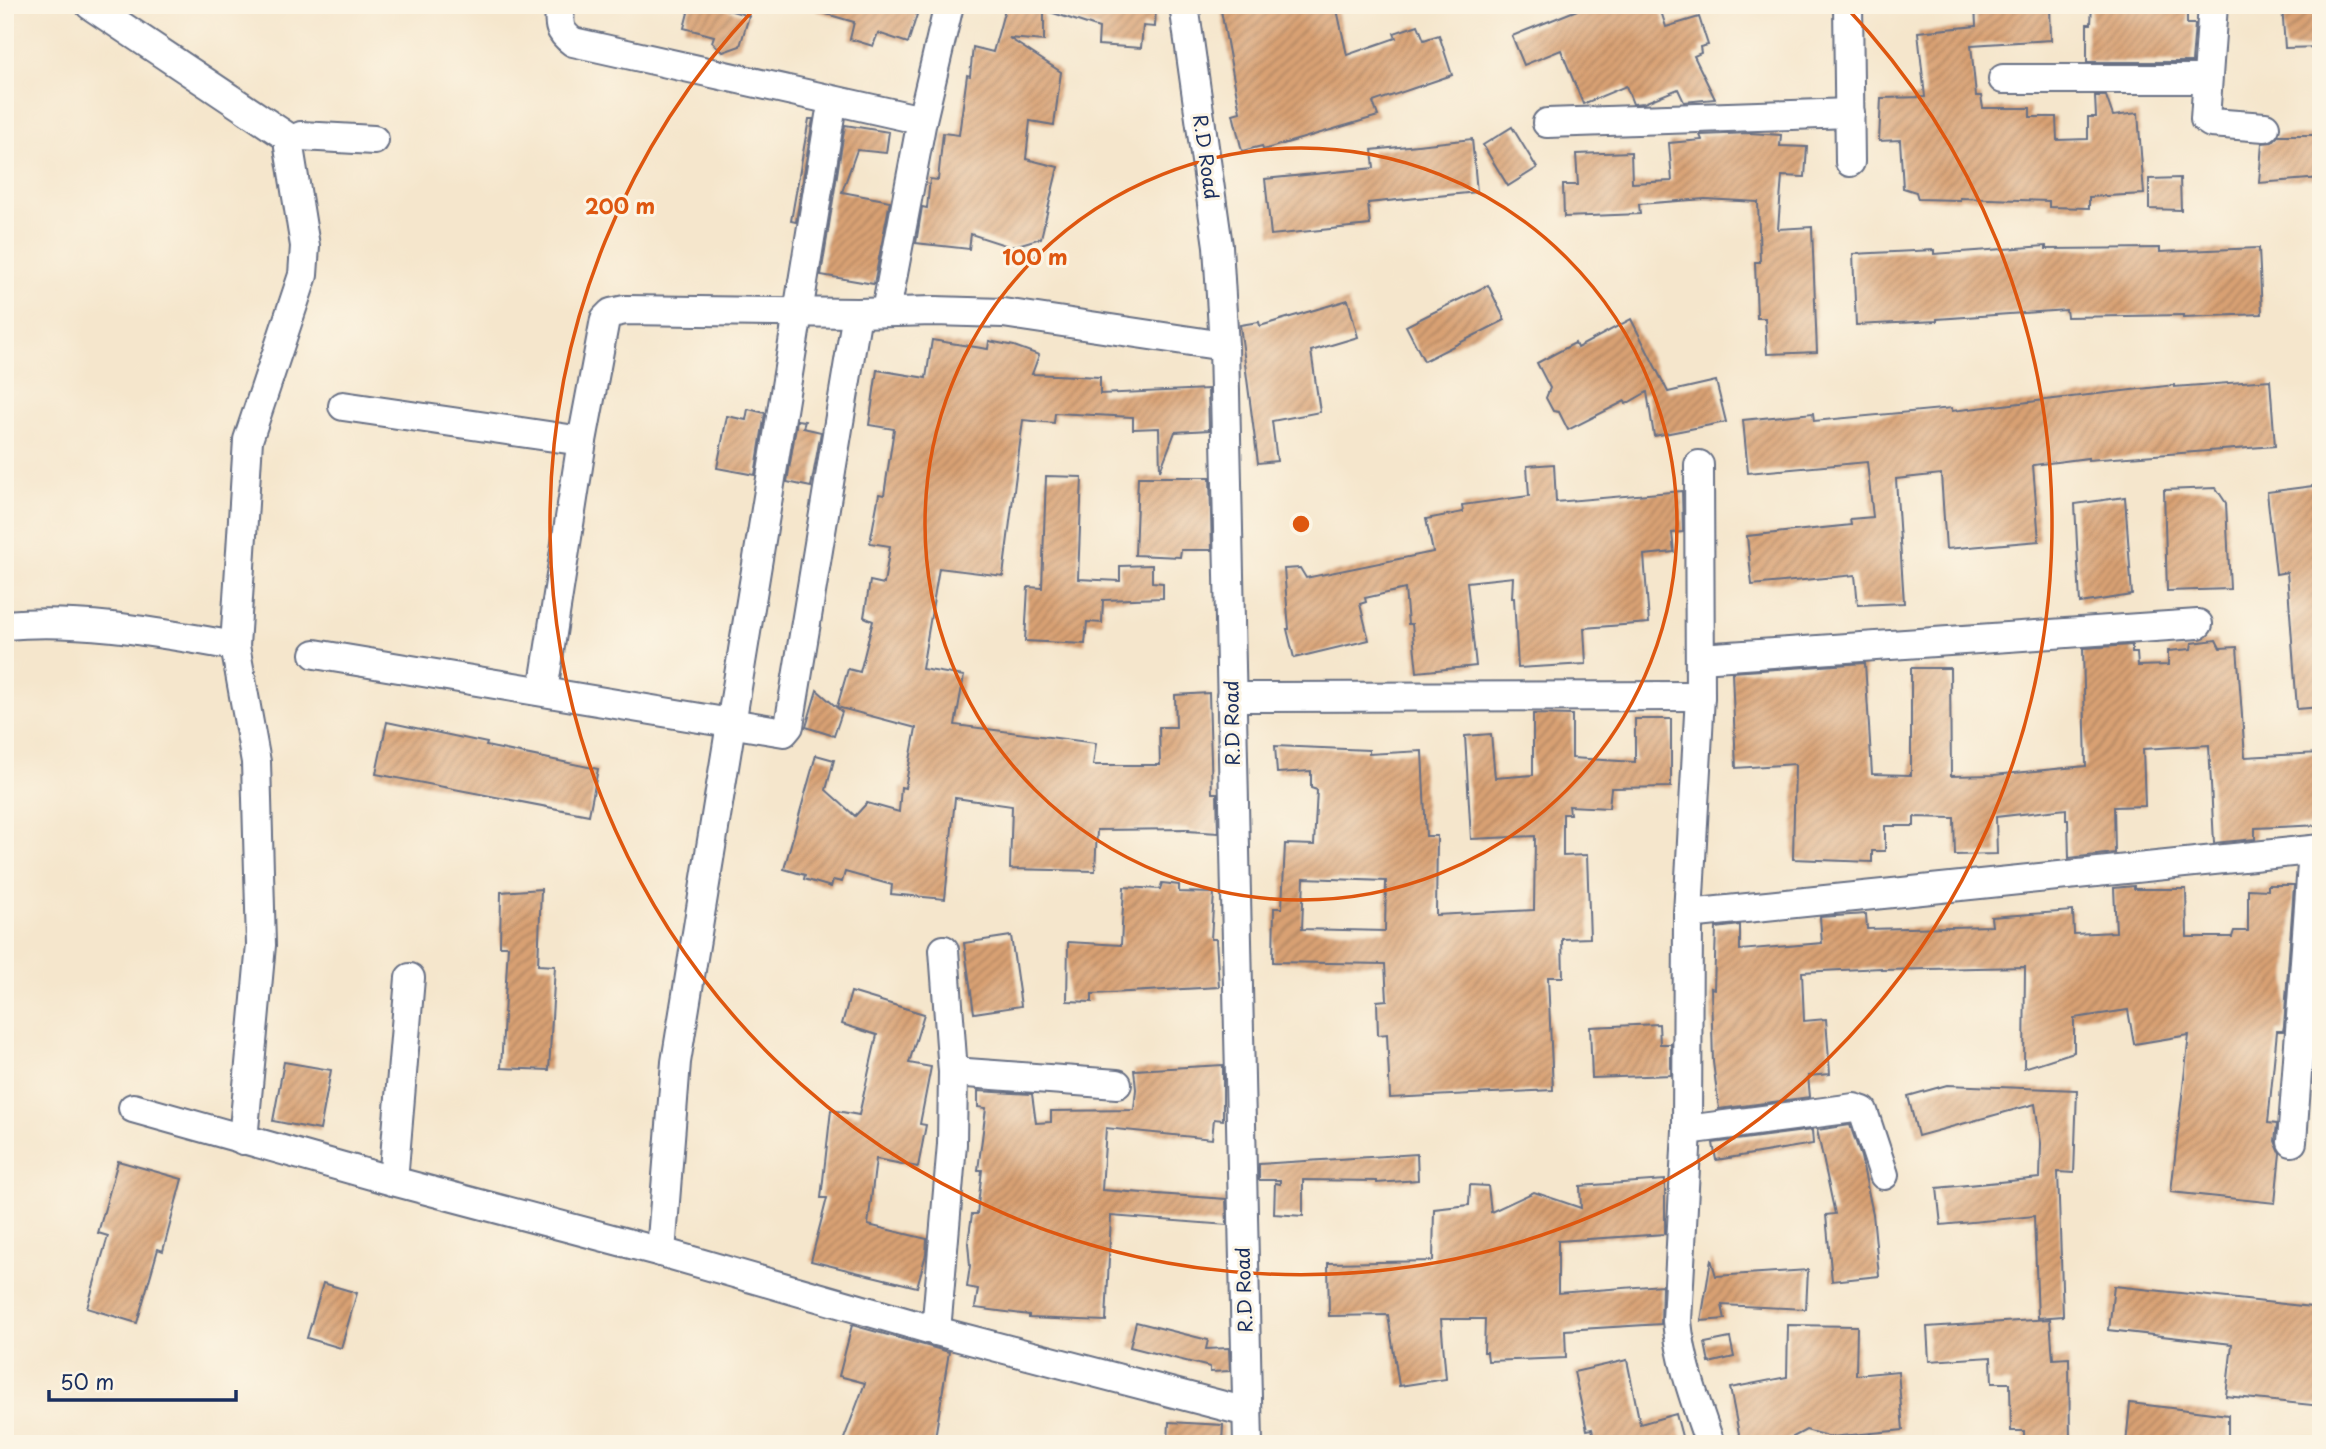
<svg xmlns="http://www.w3.org/2000/svg" width="2326" height="1449" viewBox="0 0 2326 1449" font-family="'Playpen Sans',sans-serif">
<defs>
<pattern id="building-hatch" width="6" height="6" patternUnits="userSpaceOnUse" patternTransform="scale(1.75)"><rect width="6" height="6" fill="#d9a173"/><path d="M-1 1l2-2M0 6l6-6M5 7l2-2" fill="none" stroke="#af8462"/></pattern>
</defs>
<rect width="100%" height="100%" fill="#fcf5e5"/>
<filter id="ink" filterUnits="userSpaceOnUse"><feTurbulence type="fractalNoise" baseFrequency=".0143" numOctaves="2"/><feDisplacementMap in="SourceGraphic" scale="14" xChannelSelector="R" yChannelSelector="G"/><feConvolveMatrix kernelMatrix="1 2 1 2 8 2 1 2 1" color-interpolation-filters="sRGB"/></filter>
<filter id="wash" filterUnits="userSpaceOnUse"><feTurbulence type="fractalNoise" baseFrequency=".00686" numOctaves="4" result="noise"/><feDisplacementMap in="SourceGraphic" scale="28" xChannelSelector="R" yChannelSelector="G"/><feGaussianBlur stdDeviation="1.57" result="paint"/><feColorMatrix in="noise" values="0 0 0 0 0 0 0 0 0 0 0 0 0 0 0 0 0 1.4 0 .05"/><feComposite in="paint" operator="in"/></filter>
<g filter="url(#wash)">
<rect width="100%" height="100%" fill="#f5e6cc"/>
<g id="blocks">
<g fill="url(#building-hatch)" fill-rule="evenodd">
<path d="M690,5H726L725,9L749,16L740,46L723,52L712,42L714,36L684,28Z"/>
<path d="M817,5H920L908,43L878,33L873,46L850,39L854,22L816,11Z"/>
<path d="M1006,5H1156L1155,27L1143,26L1141,48L1098,45L1099,28L1044,10V41L1009,38L1061,72L1054,125L1030,121L1026,159L1058,167L1041,238L1011,247L971,234L969,249L916,243L922,207L927,208L930,179L938,180L943,133L959,135L967,75L970,76L973,47L993,52Z"/>
<path d="M1220,5H1336L1347,55L1396,38L1394,33L1418,25L1424,40L1439,35L1452,75L1373,102L1378,116L1263,150L1262,146L1242,151L1233,114L1240,112Z"/>
<path d="M1577,5H1659L1666,27L1699,17L1708,45L1700,47L1701,53L1694,56L1715,99L1684,102L1678,89L1644,103L1633,104L1626,86L1583,104L1561,50L1524,65L1512,36L1577,10Z"/>
<path d="M1975,5H2050L2051,40L1971,45L1976,96H1981L1983,108H2030V117H2056L2057,140L2088,139V117H2096L2095,96H2106L2113,116L2138,113L2144,194L2089,197V208L2049,207V201L1960,198V200L1918,199L1916,192L1903,188L1900,140L1879,141L1881,98L1925,97L1918,32L1976,26Z"/>
<path d="M2092,5H2187V24H2195L2192,62H2087V24H2091Z"/>
<path d="M2282,5H2321V47L2285,48Z"/>
<path d="M809,119H813L796,222L791,221Z"/>
<path d="M845,125L889,132L886,153L857,150L842,192L890,201L874,284L821,275Z"/>
<path d="M1512,127L1537,168L1508,186L1483,145Z"/>
<path d="M1750,133L1781,135L1780,146L1807,147L1805,177L1782,176L1778,229L1812,227L1817,352L1767,354L1765,318H1757L1755,262H1760L1758,202L1705,199L1639,204L1640,214L1564,217L1563,185H1578L1576,154L1631,152L1632,183L1672,181L1669,143L1702,140L1700,135Z"/>
<path d="M2279,135H2321V178L2259,183L2262,143L2272,142Z"/>
<path d="M1472,139L1477,192L1368,203L1370,225L1271,235L1265,179L1374,168L1372,150Z"/>
<path d="M2180,178L2181,210L2149,209V179Z"/>
<path d="M2046,246V249L2160,248V252L2259,248L2262,314L2183,317V315L2067,317L2066,310L1937,319V321L1856,325L1853,254L1934,250V254Z"/>
<path d="M1488,285L1505,320L1424,361L1406,326Z"/>
<path d="M1348,300L1358,337L1311,351L1320,412L1272,421L1277,461L1258,463L1240,325L1259,322L1260,326Z"/>
<path d="M1631,319L1668,392L1716,381L1726,422L1654,436L1647,392L1626,404L1625,401L1568,430L1559,412L1553,411L1546,398L1550,388L1537,363L1575,343L1577,348Z"/>
<path d="M932,340L988,349L989,341L1014,346L1039,355L1032,374L1100,377V394L1208,389L1209,430L1175,432L1160,471L1159,428L1133,429V417L1055,413L1054,423L1023,420L1003,576L939,568L922,669L964,676L955,725L1096,743L1093,765H1160L1159,727H1176L1175,695L1209,693L1212,793H1217L1218,833L1188,831L1189,829L1097,830L1095,871L1010,869L1012,806L955,798L945,899L891,894L892,885L845,872L842,882L833,880L831,887L804,879L805,875L784,869L816,755L834,760L826,790L855,816L867,803L899,812L901,787L905,788L916,728L837,707L848,669L860,672L873,621L864,617L870,581L884,584L890,546L870,543L879,494L884,495L894,429L869,425L877,370L926,378Z"/>
<path d="M2270,380L2275,446L2088,460V458L2033,465L2039,541L1946,549L1941,474L1896,479L1904,603L1858,605L1855,575L1752,585L1747,536L1851,525L1850,519L1873,517L1867,462L1748,473L1743,420L1813,413L1814,421L1952,408V411L2174,385V387Z"/>
<path d="M748,409L765,413L755,475L717,468L727,416L746,420Z"/>
<path d="M797,420L805,421L803,428L821,432L811,487L787,482Z"/>
<path d="M1554,464L1556,502L1682,491L1683,532L1672,533L1674,552L1644,555L1649,623L1584,628L1586,664L1518,668L1514,598H1512L1513,577L1467,582L1476,666L1417,672L1412,624H1408L1405,589L1365,598L1366,602L1360,604L1369,640L1294,658L1287,629H1289L1284,569L1300,568L1306,578L1433,552L1426,519L1463,512L1462,505L1529,496L1527,466Z"/>
<path d="M1046,476L1082,477L1078,579L1120,581V566L1152,565V582L1163,583V598L1103,600L1102,623L1087,622L1085,644L1025,641L1028,587L1042,588Z"/>
<path d="M1138,477H1210L1212,550H1181L1180,557L1135,555Z"/>
<path d="M2321,485V707L2297,709L2287,572L2276,574L2267,492Z"/>
<path d="M2216,488L2226,503L2230,589L2167,591L2164,490Z"/>
<path d="M2125,497L2132,595L2080,603L2075,504Z"/>
<path d="M2216,640L2220,648L2237,647L2245,757L2319,753L2321,825L2255,828V839L2214,843L2209,745L2143,749L2145,806L2114,807L2115,853L2069,858L2068,820H2066V809L1996,817L1997,854L1955,855L1954,818L1914,817V826H1885V851H1872V862L1793,859L1795,764L1736,768L1732,672L1865,663L1872,774L1911,775V668H1950L1951,776L1994,775L2086,766L2083,648L2132,645V653H2137L2138,666L2168,665V651L2191,649L2192,643Z"/>
<path d="M817,690L842,712L834,736L806,727Z"/>
<path d="M1533,714L1572,715V758L1635,762V719H1671V787L1611,788L1609,808L1569,806L1570,814H1563V856L1587,855L1590,938L1562,939L1563,977H1548L1553,1090L1390,1098L1387,1034L1378,1035L1377,1001L1387,1000L1385,964L1273,962L1274,908H1282L1285,844L1314,845L1317,790L1311,788V771L1277,773L1275,746L1369,750V754L1422,751L1426,836H1437L1436,915L1534,910L1535,836L1471,839L1465,736L1491,734L1495,778L1533,775ZM1304,878L1386,881L1385,931L1302,929Z"/>
<path d="M387,722L487,743L486,746L598,769L589,815L376,774Z"/>
<path d="M1162,883L1179,885V892L1214,893L1211,939H1216L1219,987L1092,994V1002L1067,1001L1068,942L1121,945L1124,887L1160,889Z"/>
<path d="M2268,885H2294L2284,1026L2283,1031H2277L2268,1123L2277,1124L2275,1141L2280,1153L2275,1203L2171,1192L2189,1035L2134,1044L2128,1010L2074,1018V1052L2024,1068L2025,967L1881,970V968L1802,972L1804,1021L1826,1019L1830,1074L1808,1076L1810,1097L1719,1109L1713,1062L1711,988L1714,989L1716,928L1740,925V950L1822,943L1820,917L1866,914L1867,929L1992,926L1991,917L2073,911L2074,934L2116,932L2114,888L2134,886V889H2186L2187,937H2232L2234,931H2248V889L2268,890Z"/>
<path d="M541,889L538,965L555,966L549,1070L501,1068L508,946H500L501,892Z"/>
<path d="M1011,936L1021,1006L974,1013L964,943Z"/>
<path d="M851,992L924,1014L909,1063L931,1067L920,1124L926,1125L918,1167L876,1159L868,1225L927,1239L926,1254L917,1287L811,1261L827,1198H821L831,1110L859,1115L877,1035L842,1024Z"/>
<path d="M1659,1024L1660,1044H1671V1075L1592,1078L1590,1027Z"/>
<path d="M284,1062L331,1070L320,1130L273,1121Z"/>
<path d="M1223,1065V1120L1214,1119L1212,1139L1106,1128L1102,1190L1226,1199L1227,1225L1111,1216L1106,1321L1029,1318V1315L975,1308L978,1289L967,1287L970,1266L968,1243L972,1214H977L982,1170H978L986,1108L978,1107V1091L1032,1094L1036,1123L1051,1122V1111L1134,1110L1136,1089L1134,1070Z"/>
<path d="M1947,1085L2077,1090L2074,1173L2058,1172L2063,1316L2038,1318L2034,1216L1941,1225L1937,1188L2040,1178L2041,1143L2035,1104L1918,1136L1908,1096Z"/>
<path d="M1850,1125L1861,1157L1873,1214L1879,1276L1832,1281L1826,1215L1835,1214L1817,1130Z"/>
<path d="M1812,1130L1813,1144L1716,1160L1713,1143Z"/>
<path d="M1417,1154L1418,1180L1377,1183V1181L1303,1180V1216L1274,1214L1275,1183L1280,1184V1180H1259V1164Z"/>
<path d="M118,1161L182,1179L163,1251L158,1249L137,1323L87,1308L108,1236L98,1233Z"/>
<path d="M1665,1180V1234L1558,1241V1293L1662,1285L1661,1324L1565,1330L1566,1358L1488,1361L1487,1352H1484L1485,1319H1441L1446,1379L1399,1386L1388,1315L1329,1316L1328,1263L1433,1261L1434,1209L1469,1205L1470,1185L1488,1186L1491,1212L1534,1192L1581,1208L1580,1186Z"/>
<path d="M1711,1259L1716,1276L1808,1270L1806,1309L1722,1305L1725,1319L1701,1321Z"/>
<path d="M323,1283L357,1293L341,1348L307,1338Z"/>
<path d="M2114,1286L2321,1308V1406L2226,1396L2232,1344L2109,1330Z"/>
<path d="M2050,1319L2053,1359L2069,1358L2070,1444H2024V1431H2011L2010,1383H1992L1991,1357L1929,1361L1927,1327Z"/>
<path d="M1136,1322L1208,1340L1206,1349L1229,1348L1230,1371L1210,1372V1367L1130,1347Z"/>
<path d="M852,1325L949,1352L934,1444H842L865,1383L839,1376Z"/>
<path d="M1788,1325L1857,1326L1856,1375L1898,1371L1903,1430L1831,1437L1806,1430L1780,1444H1741L1730,1388L1787,1377Z"/>
<path d="M1730,1338L1734,1357L1709,1363L1705,1343Z"/>
<path d="M1627,1360L1640,1424L1676,1414L1684,1444H1590V1437L1594,1436L1592,1429L1587,1430L1574,1372Z"/>
<path d="M2130,1403L2228,1415V1444H2126Z"/>
<path d="M1169,1422L1223,1425L1222,1444H1168Z"/>
</g>
</g>
</g>
<g filter="url(#ink)">
<use href="#blocks" fill-opacity="0" stroke="#676f84" stroke-width="2"/>
<g fill="none" stroke-linecap="round" stroke-linejoin="round">
<g stroke="#676f84" stroke-width="32">
<g id="minor">
<path d="M90,5L292,140"/>
<path d="M560,5C559,24 557,30 573,42L922,120"/>
<path d="M1184,5L1218,246L1224,346L1248,1444"/>
<path d="M1848,5L1850,162"/>
<path d="M2213,5L2205,119L2211,123L2265,127"/>
<path d="M2003,79H2207"/>
<path d="M1547,123L1850,113"/>
<path d="M292,140L301,136L374,140"/>
<path d="M886,311L922,120L948,9"/>
<path d="M343,406L582,441"/>
<path d="M1699,465L1700,696L1688,914L1687,1130L1677,1321C1681,1364 1696,1403 1710,1444"/>
<path d="M5,625C83,618 159,633 235,646"/>
<path d="M315,654L784,732L789,726L857,313"/>
<path d="M1700,658L2198,624"/>
<path d="M543,691L582,441L605,319L611,313L625,310L857,313L934,311L1003,313L1224,346"/>
<path d="M1231,697L1700,696"/>
<path d="M1688,914L2321,849"/>
<path d="M953,1072L1117,1084"/>
<path d="M133,1108L393,1181L661,1252L936,1331L1247,1412"/>
<path d="M1687,1130L1854,1108L1863,1111L1884,1175"/>
<path d="M243,1140L261,945L256,762L235,646L248,440L303,275L305,246L289,147L292,140"/>
<path d="M2292,1142L2313,850"/>
<path d="M393,1181L410,978"/>
<path d="M661,1252L676,1062L830,116"/>
<path d="M936,1331L952,1144L953,1072L944,950"/>
</g>
</g>
<use href="#minor" stroke="#fff" stroke-width="28"/>
</g>
</g>
<g fill="none" stroke="#de5710" stroke-width="3.5">
<circle cx="1301" cy="524" r="376"/>
<path d="M1846 7A751 751 0 1 1 756 7"/>
</g>
<g text-anchor="middle" stroke-width="6" stroke-linejoin="round" paint-order="stroke">
<g font-size="19" fill="#1b2f5e" stroke="#fcf5e5">
<text transform="translate(1206 157) rotate(82)" y="7">R.D Road</text>
<text transform="translate(1232 723) rotate(-91)" y="7">R.D Road</text>
<text transform="translate(1244 1290) rotate(-92)" y="7">R.D Road</text>
</g>
</g>
<circle cx="1301" cy="524" r="10" fill="#de5710" stroke="#fcf5e5" stroke-width="3.5"/>
<g font-size="21" text-anchor="middle" font-weight="bold" fill="#de5710" stroke="#fcf5e5" stroke-width="6" stroke-linejoin="round" paint-order="stroke">
<text x="620" y="214">200 m</text>
<text x="1035" y="265">100 m</text>
</g>
<rect width="2326" height="1449" fill="none" stroke="#fcf5e5" stroke-width="28"/>
<path d="M49 1390v10h187v-10" fill="none" stroke="#1b2f5e" stroke-width="3.5"/>
<text x="60" y="1390" font-size="21" fill="#1b2f5e" stroke="#fcf5e5" stroke-width="5" paint-order="stroke">50 m</text>
</svg>
